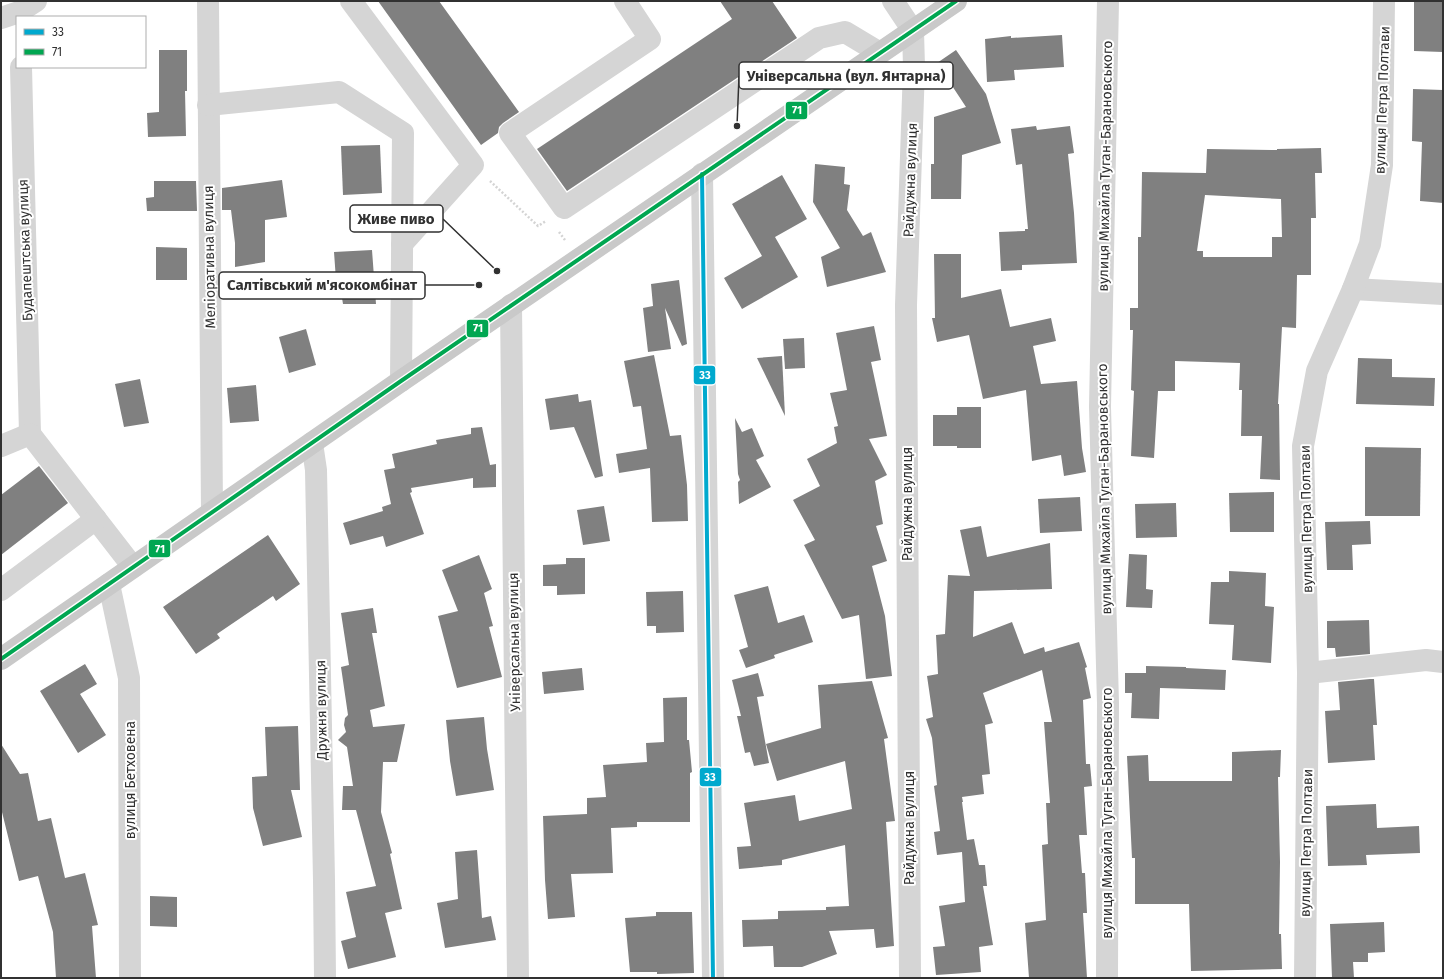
<svg xmlns="http://www.w3.org/2000/svg" width="1444" height="979" viewBox="0 0 1444 979" font-family="'Fira Sans',sans-serif">
<rect width="100%" height="100%" fill="#fff"/>
<g fill="#808080" fill-rule="evenodd">
<path d="M378,1H439L519,112L503,123L499,127L498,133L481,145Z"/>
<path d="M720,1H772L797,38L567,191L537,149L732,19Z"/>
<path d="M1414,1H1443V52L1414,51Z"/>
<path d="M1062,35L1064,67L1014,70L1015,80L987,82L985,39L1011,36V38Z"/>
<path d="M159,50H187V91H185L186,136L148,137L147,113L159,112Z"/>
<path d="M956,50L986,94L1001,143L962,155L961,199H931V164H934V117L966,107L937,63Z"/>
<path d="M1413,89L1443,90V203L1420,201L1422,142L1412,141Z"/>
<path d="M1036,126L1037,130L1070,126L1074,153L1068,154L1074,213L1077,263L1022,265V270L1001,271L999,232L1025,231V229H1028L1022,164L1016,165L1011,129Z"/>
<path d="M380,145L382,193L343,195L341,146Z"/>
<path d="M1321,148L1322,173H1315L1316,218H1311V275H1297L1296,328L1282,327L1278,404H1279L1280,480L1260,479L1262,436H1241L1242,390H1239L1240,363L1175,361V391H1158L1154,458L1131,456L1134,391L1131,390L1133,330H1130V308H1138V237H1141L1142,172L1206,173L1207,149L1277,150V149ZM1205,195L1281,199L1282,237H1272V257H1203V251H1197Z"/>
<path d="M815,164L845,167L844,184L850,185L847,210L863,236L871,232L886,272L827,287L821,257L840,248L813,202Z"/>
<path d="M782,175L807,219L775,237L798,277L742,309L724,278L762,256L732,204Z"/>
<path d="M282,180L287,217L265,220V262L235,267V243L231,210H222V188Z"/>
<path d="M154,181H196L197,211H147L146,198L154,197Z"/>
<path d="M156,247L187,248V280H156Z"/>
<path d="M372,250L376,304H343L339,280H336L334,252Z"/>
<path d="M934,254H961V298L1001,289L1010,327L1051,318L1056,341L1033,346L1041,384L1077,381L1082,448L1086,472L1064,476L1061,455L1032,461L1026,390L983,399L969,335L937,342L932,318H935Z"/>
<path d="M679,280L687,344L682,346L665,308L671,349L648,352L643,308L653,306L651,284Z"/>
<path d="M874,326L881,360L871,362L887,436L869,439L887,475L875,481L883,524L876,526L887,561L872,566L885,616L892,676L866,679L859,615L842,619L804,545L815,540L793,500L820,486L807,459L837,443L834,427L838,426L830,393L847,390L836,333Z"/>
<path d="M306,329L316,365L289,373L279,337Z"/>
<path d="M804,338L805,368L785,369L783,339Z"/>
<path d="M654,355L670,436L681,435L687,485L688,521L652,522L650,468L619,473L616,454L647,449L641,406L633,407L624,361Z"/>
<path d="M782,356L785,416L757,358Z"/>
<path d="M1358,358L1392,359V377L1435,378L1434,406L1356,404Z"/>
<path d="M140,379L149,423L124,427L115,384Z"/>
<path d="M256,385L259,421L230,423L227,388Z"/>
<path d="M578,394L579,402L591,400L603,476L595,478L574,427L550,430L545,399Z"/>
<path d="M957,407H981V448H957V446H933V415H957Z"/>
<path d="M735,418L742,432L752,428L764,456L756,460L771,487L739,504L738,482L740,480L738,474Z"/>
<path d="M482,427L490,465L496,464V487L473,488V478L411,488L412,492L410,493L424,534L386,547L383,536L350,545L343,523L383,511L382,507L391,504L384,470L395,468L392,454L437,444L436,440L471,434V428Z"/>
<path d="M1365,447L1421,448L1420,516H1365Z"/>
<path d="M39,466L68,503L1,555V495Z"/>
<path d="M1274,492V532H1230L1229,493Z"/>
<path d="M1080,497L1082,531L1040,533L1038,499Z"/>
<path d="M1176,503L1177,537L1136,538L1135,504Z"/>
<path d="M604,506L610,541L583,545L577,510Z"/>
<path d="M1370,521L1371,544L1352,545L1353,570H1327L1325,522Z"/>
<path d="M981,526L987,557L1050,543L1052,589L974,591L973,637L1012,622L1024,654L1044,647L1045,652L1079,642L1087,667L1085,668L1091,698L1083,700L1086,764H1090L1092,786L1084,787L1087,835H1079L1082,873H1085L1087,913H1083L1087,978H1029L1025,923L1046,920L1042,845L1048,844L1046,803H1050L1044,722H1052L1042,670L983,693L993,723L985,725L990,774L982,775L984,794L962,797L963,802H962L967,840L974,839L979,865H985L987,886H983L993,945L979,947L981,972L936,975L933,947L945,946L939,906L965,902L962,852L937,855L934,832L940,831L934,786L937,785L932,738L926,719L933,717L927,676L938,674L936,635L945,634L948,575L970,576L960,530Z"/>
<path d="M268,535L300,584L276,601L273,596L217,634L220,638L196,654L163,607Z"/>
<path d="M1129,554L1147,555L1146,589L1153,590L1152,608L1126,607Z"/>
<path d="M479,555L492,589L484,593L493,626L489,627L502,677L457,688L438,616L458,611L442,570Z"/>
<path d="M566,558H585V594L557,595V586H543V565L566,564Z"/>
<path d="M1229,571L1266,573L1265,606L1274,607L1271,663L1232,660L1234,625L1209,624L1211,582H1229Z"/>
<path d="M768,586L778,623L804,615L813,642L774,655L775,658L746,668L739,650L748,647L734,595Z"/>
<path d="M683,591L684,632L656,633V626H647L646,592Z"/>
<path d="M373,608L377,633H372L385,706L370,710L373,727L405,724L397,762H383L381,812L392,853L390,854L402,909L385,913L396,957L348,969L341,941L356,937L346,892L376,886L356,810H342L343,786H353L347,747L338,740L346,732L344,725L345,718L348,715L341,667L349,665L341,613Z"/>
<path d="M1369,620L1370,654L1336,657L1335,648H1327V621Z"/>
<path d="M85,664L97,684L80,694L106,735L78,753L40,691Z"/>
<path d="M1146,666L1186,667V668L1226,670L1225,690L1160,688L1159,719L1131,718L1132,693H1125V673H1146Z"/>
<path d="M582,668L584,690L544,694L542,672Z"/>
<path d="M758,673L764,696L757,697L769,763L754,766L750,752L745,753L737,716H741L732,680Z"/>
<path d="M1370,679H1374L1377,725H1373L1375,760L1328,763L1325,711L1340,710L1338,682Z"/>
<path d="M872,681L888,738L884,739L895,821L886,822L894,946L876,948L874,929L829,931L837,954L802,967H774L773,946L743,947L742,920L778,919V911L826,910V907L849,906L845,845L782,860V865L739,869L737,847L751,846L744,803L795,795L799,821L852,809L845,761L777,781L766,744L821,728L818,685Z"/>
<path d="M687,697V740H689L692,772L690,773V822H637V827L611,828L613,873L571,874L575,917L548,919L545,880L543,816L587,814V798L606,797L603,765L647,762L646,743L664,742L663,698Z"/>
<path d="M484,717L487,749L494,790L456,796L450,761L446,720Z"/>
<path d="M298,726L300,790H291L302,837L263,846L253,808L252,777L267,776L265,727Z"/>
<path d="M1,744L20,774L28,773L38,821L51,818L65,878L85,873L98,925L92,926L96,978H56L53,932L38,876L19,881L1,808Z"/>
<path d="M1281,750L1280,777H1278L1280,862L1279,934H1281L1282,969L1191,971L1189,904H1135V858H1132L1127,756L1148,755L1149,781H1232V752Z"/>
<path d="M1376,804L1377,828L1419,826L1420,853L1366,855L1367,865L1328,866L1326,806Z"/>
<path d="M477,850L482,918L491,916L496,940L445,948L437,903L458,899L455,852Z"/>
<path d="M150,896L177,897V927L150,926Z"/>
<path d="M656,912H692L694,973L657,974V972H630L625,918L656,916Z"/>
<path d="M1384,922L1385,952L1368,953V962H1353L1354,978H1332L1330,924Z"/>
</g>
<g fill="none" stroke-linecap="round" stroke-linejoin="round">
<g stroke="#d4d4d4" stroke-width="2.5" stroke-dasharray="2 2" stroke-linecap="butt">
<path d="M490,181L538,226L546,221"/>
<path d="M559,232L565,240"/>
</g>
<g stroke="#d5d5d5" stroke-width="22">
<path d="M208,1L212,512"/>
<path d="M351,1L473,165L402,244"/>
<path d="M625,1L650,39L510,133L564,208L819,38L845,32L880,53"/>
<path d="M893,1L913,31L914,67L906,305L910,978"/>
<path d="M1,18L19,12L36,1"/>
<path d="M21,67L30,434"/>
<path d="M208,105L339,92L403,133L401,381"/>
<path d="M702,174L713,978"/>
<path d="M1353,289L1443,294"/>
<path d="M511,305L518,978"/>
<path d="M312,443L316,470L324,880L325,978"/>
<path d="M1,446L30,434L133,567"/>
<path d="M109,584L129,678L130,978"/>
<path d="M1,590L96,519"/>
<path d="M1308,673L1426,660L1443,662"/>
<path d="M1107,978L1108,703L1100,407L1108,1"/>
<path d="M1305,978L1308,673L1303,446L1317,371L1353,289L1370,244L1382,165L1384,1"/>
</g>
<path stroke="#c9c9c9" stroke-width="22" d="M1,659L401,381L956,1"/>
<g stroke="#fff" stroke-width="7">
<path id="bus-1" d="M702,174L713,978"/>
</g>
<g stroke="#fff" stroke-width="7">
<path id="bus-2" d="M1,659L401,381L956,1"/>
</g>
<use href="#bus-1" stroke="#00a9ce" stroke-width="4"/>
<use href="#bus-2" stroke="#00a651" stroke-width="4"/>
</g>
<g text-anchor="middle" stroke-width="4" stroke-linejoin="round" paint-order="stroke">
<g font-size="14" fill="#313131" stroke="#fff">
<text transform="translate(1382 100) rotate(-88)" y="5">вулиця Петра Полтави</text>
<text transform="translate(1105 166) rotate(-89)" y="5">вулиця Михайла Туган-Барановського</text>
<text transform="translate(910 180) rotate(-88)" y="5">Райдужна вулиця</text>
<text transform="translate(25 250) rotate(-92)" y="5">Будапештська вулиця</text>
<text transform="translate(209 257) rotate(-91)" y="5">Меліоративна вулиця</text>
<text transform="translate(1104 489) rotate(-91)" y="5">вулиця Михайла Туган-Барановського</text>
<text transform="translate(907 504) rotate(-90)" y="5">Райдужна вулиця</text>
<text transform="translate(1306 519) rotate(-91)" y="5">вулиця Петра Полтави</text>
<text transform="translate(514 642) rotate(-91)" y="5">Універсальна вулиця</text>
<text transform="translate(321 710) rotate(-91)" y="5">Дружня вулиця</text>
<text transform="translate(130 780) rotate(-90)" y="5">вулиця Бетховена</text>
<text transform="translate(1107 813) rotate(-90)" y="5">вулиця Михайла Туган-Барановського</text>
<text transform="translate(909 828) rotate(-90)" y="5">Райдужна вулиця</text>
<text transform="translate(1306 843) rotate(-89)" y="5">вулиця Петра Полтави</text>
</g>
</g>
<path fill="none" stroke="#313131" stroke-width="1.5" d="M737 126L739 76M497 271L443 219M479 285L425 285"/>
<g fill="#313131" stroke="#fff" stroke-width="1.5">
<circle cx="737" cy="126" r="4"/>
<circle cx="497" cy="271" r="4"/>
<circle cx="479" cy="285" r="4"/>
</g>
<g fill="#fff" stroke="#313131" stroke-width="1.5">
<rect x="739" y="62" width="214" height="27" rx="4"/>
<rect x="350" y="205" width="93" height="27" rx="4"/>
<rect x="219" y="272" width="206" height="27" rx="4"/>
</g>
<g font-size="15" text-anchor="middle" font-weight="bold" fill="#313131">
<text x="846" y="81">Універсальна (вул. Янтарна)</text>
<text x="396" y="224">Живе пиво</text>
<text x="322" y="290">Салтівський м'ясокомбінат</text>
</g>
<g stroke="#fff" stroke-width="1.5">
<rect x="785" y="101" width="23" height="19" rx="4" fill="#00a651"/>
<rect x="466" y="319" width="23" height="19" rx="4" fill="#00a651"/>
<rect x="693" y="365" width="23" height="20" rx="4" fill="#00a9ce"/>
<rect x="148" y="539" width="23" height="19" rx="4" fill="#00a651"/>
<rect x="699" y="767" width="23" height="20" rx="4" fill="#00a9ce"/>
</g>
<g font-size="11" text-anchor="middle" font-weight="bold" fill="#fff">
<text x="797" y="114">71</text>
<text x="478" y="332">71</text>
<text x="705" y="379">33</text>
<text x="160" y="553">71</text>
<text x="710" y="781">33</text>
</g>
<rect width="1444" height="979" fill="none" stroke="#313131" stroke-width="4"/>
<rect x="16" y="16" width="130" height="52" fill="#ffffff" stroke="#adadad"/>
<rect x="24" y="29" width="20" height="6" fill="#00a9ce" stroke="#adadad"/>
<text x="52" y="36" font-size="12" fill="#313131">33</text>
<rect x="24" y="49" width="20" height="6" fill="#00a651" stroke="#adadad"/>
<text x="52" y="56" font-size="12" fill="#313131">71</text>
</svg>
